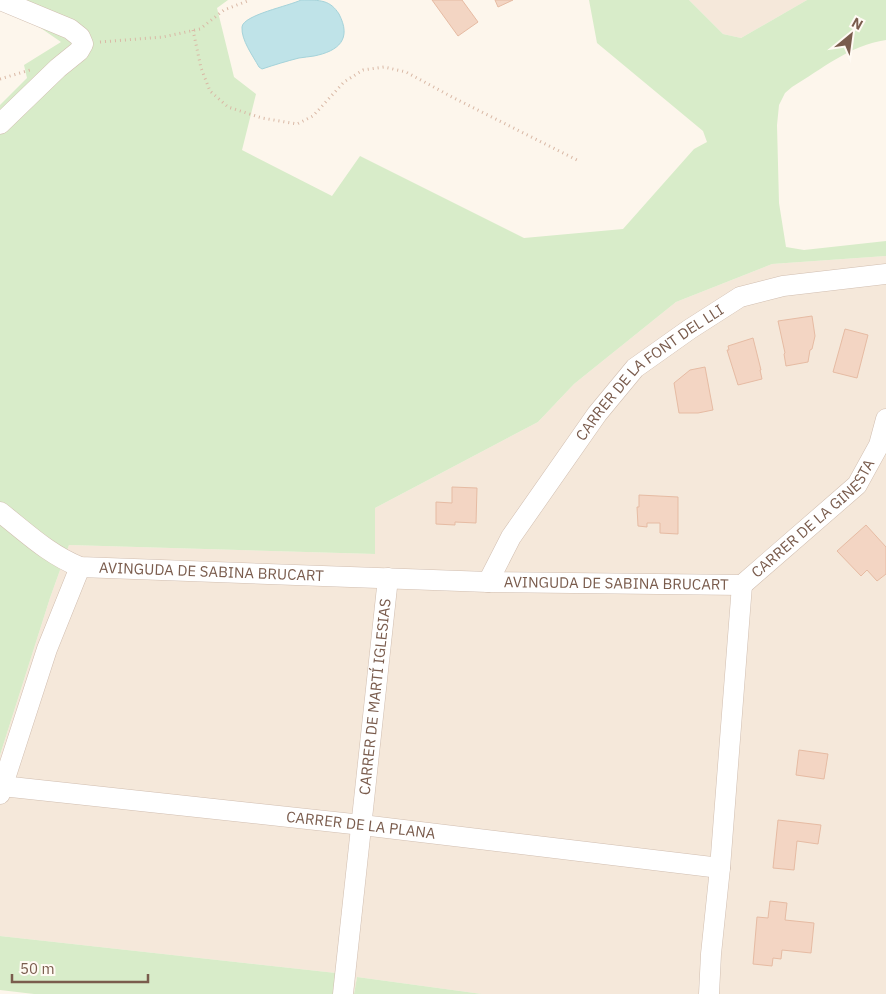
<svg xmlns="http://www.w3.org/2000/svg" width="886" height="994" viewBox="0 0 886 994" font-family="'IBM Plex Sans',sans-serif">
<rect width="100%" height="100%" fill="#fdf6ec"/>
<g fill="#f5e8da">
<path d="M689,0H807L741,38L723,34Z"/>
<path d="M886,256V994H482L357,977L354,994H333L336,973L0,936V755L50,598L69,545L375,554V508L538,422L574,384L676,302L772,264Z"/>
</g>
<g fill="#d8ecc9">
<path d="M0,0H228L217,8L234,77L256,94L242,150L332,196L360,156L524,238L623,229L694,149L707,142L703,131L597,43L589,0H689L723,34L741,38L807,0H886V40C850,45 822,69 792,87L785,93L779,105L777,125L779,203L786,247L804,250L886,241V256L772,264L676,302L574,384L538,422L375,508V554L69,545L50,598L0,755V105L27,78L24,65L61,42Z"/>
<path d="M0,936L336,973L333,994H34L0,990Z"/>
<path d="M357,977L482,994H354Z"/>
</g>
<path fill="#bfe3e8" stroke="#a5d3da" d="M301,0C321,0 330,0 339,14C352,39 339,51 314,56C309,57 304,57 299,58C287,61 274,65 262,69L259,67C253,56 241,40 242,27C243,15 289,6 301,0Z"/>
<g fill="#f3d5c3" stroke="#e6bba3">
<path d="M432,0H462L478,22L458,36Z"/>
<path d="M495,0H513L498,7Z"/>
<path d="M812,316L815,336L812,349L810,350L808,362L786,366L784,354L785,353L778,321Z"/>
<path d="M845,329L868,335L857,378L833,372Z"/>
<path d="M753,338L761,370H760L762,379L738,385L727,350H729L728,346Z"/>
<path d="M705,367L713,410L698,413H679L674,383L690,370Z"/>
<path d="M452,487L477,488L476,523L455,522V525L436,524V502L452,503Z"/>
<path d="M639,495L678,497V534L660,533V523H647V527L638,526L637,507H639Z"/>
<path d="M866,525L886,547V574L877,581L867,570L861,576L837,551Z"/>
<path d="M799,750L828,754L824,779L796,775Z"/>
<path d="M778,820L821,825L818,844L797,841L794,870L773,868Z"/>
<path d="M770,901L787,903L785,920L814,923L811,953L782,950L781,959L773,958L772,966L753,964L757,917L768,918Z"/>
</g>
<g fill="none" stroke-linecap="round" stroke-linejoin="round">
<g stroke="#d1beb0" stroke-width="21">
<g id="minor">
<path d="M0,0L70,29L80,37L83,44L79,51L58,68L0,124"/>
<path id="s1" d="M0,512C27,533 48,554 80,567L488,582L742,585"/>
<path id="s2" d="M488,582L511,537L597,414L635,368L690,329L740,297L783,286L886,274"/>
<path id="s3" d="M742,585L857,485L879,445L886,419"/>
<path id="s4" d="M2,786L362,825L720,868"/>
<path d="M0,794L47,649L80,567"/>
<path id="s5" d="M343,994L388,578"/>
<path d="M709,994L711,954L720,868L742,585"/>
</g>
</g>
<g stroke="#d9b8a5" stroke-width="3" stroke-dasharray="1 4" stroke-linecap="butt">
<path d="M193,30L201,68L210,91L228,107L262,118L297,124L313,116L344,82L363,70L384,67L406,72L452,97L577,160"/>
<path d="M100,42L163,37L200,29L224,10L250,0"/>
<path d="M0,79L30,70"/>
</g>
<use href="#minor" stroke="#fff" stroke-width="20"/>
</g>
<g text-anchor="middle" stroke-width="4" stroke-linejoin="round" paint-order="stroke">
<g font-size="15" fill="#7a5c4d" stroke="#fffaf3">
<text dy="5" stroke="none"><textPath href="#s2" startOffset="268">CARRER DE LA FONT DEL LLI</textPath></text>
<text dy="5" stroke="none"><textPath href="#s3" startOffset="98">CARRER DE LA GINESTA</textPath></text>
<text dy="5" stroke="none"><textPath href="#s1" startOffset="229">AVINGUDA DE SABINA BRUCART</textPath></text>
<text dy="5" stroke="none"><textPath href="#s1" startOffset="634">AVINGUDA DE SABINA BRUCART</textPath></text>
<text dy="5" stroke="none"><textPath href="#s5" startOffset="299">CARRER DE MARTÍ IGLESIAS</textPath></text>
<text dy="5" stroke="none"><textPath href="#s4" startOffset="361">CARRER DE LA PLANA</textPath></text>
</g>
</g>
<g transform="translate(851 35) rotate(29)" stroke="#fffaf3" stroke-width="4" paint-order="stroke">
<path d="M0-4L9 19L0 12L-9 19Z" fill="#7a5c4d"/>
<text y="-8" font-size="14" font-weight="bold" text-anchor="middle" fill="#7a5c4d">N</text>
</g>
<path d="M12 974v8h136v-8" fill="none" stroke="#7a5c4d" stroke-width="2.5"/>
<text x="20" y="974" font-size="15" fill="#7a5c4d" stroke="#fffaf3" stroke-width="4" paint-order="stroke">50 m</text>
</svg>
